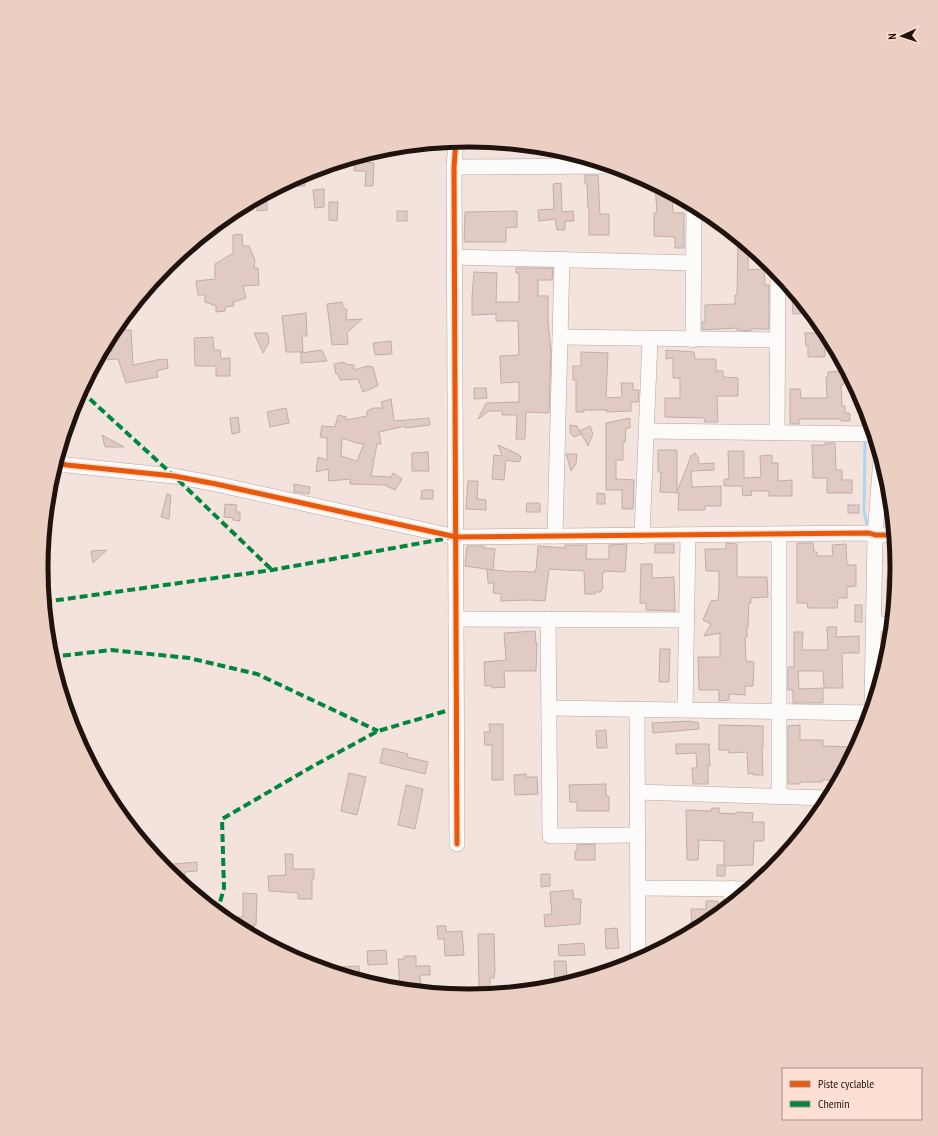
<svg xmlns="http://www.w3.org/2000/svg" width="938" height="1136" viewBox="0 0 938 1136" font-family="'PT Sans Narrow',sans-serif">
<rect width="100%" height="100%" fill="#f4e3dd"/>
<g fill="none" stroke-linecap="round" stroke-linejoin="round">
<g stroke="#add7ee" stroke-width="3">
<path d="M864,403V415"/>
<path d="M865,441L864,512L868,528"/>
</g>
</g>
<g fill="#e2cac4" stroke="#bdaeaa" fill-rule="evenodd">
<path d="M366,154V162L374,163L373,186H365L366,171H354L355,158Z"/>
<path d="M304,173L305,186L278,187L300,176Z"/>
<path d="M585,175H598L600,214H609V235H589V208H588L587,184H585Z"/>
<path d="M561,183L562,212L573,211L574,221H565V230H557L555,219L539,221L538,210L554,209L553,184Z"/>
<path d="M655,185L672,193L673,213H684V248H675V237L654,236V213H657Z"/>
<path d="M324,189V207L315,208L313,190Z"/>
<path d="M267,202V210L257,211V203Z"/>
<path d="M329,202H338L337,221L329,220Z"/>
<rect x="397" y="211" width="10" height="10"/>
<path d="M517,211V227L506,228V242H464L465,212Z"/>
<path d="M242,234L243,246H249L255,260L254,268H258L259,285L243,286L246,298L233,302L234,306L225,307V311L216,312V306L205,302V295H198L196,281L215,279V264L233,253V235Z"/>
<path d="M738,238L748,246V270L764,269L765,285H769V329H751V331L737,330V328L702,330V322H705V305L735,304V295H737Z"/>
<path d="M516,268H553L552,280H538V296H548V321L551,350L549,413L526,412L525,439H516L517,415H502V411H489L478,419L486,403L519,402V382L501,383L500,356L519,355L518,321H496V314L472,315V297L474,272L497,273L496,302H519V273H516Z"/>
<path d="M792,299H799L811,313L793,314Z"/>
<path d="M342,302L343,307L347,310L346,320L362,319L347,333L348,344L332,345L327,304Z"/>
<path d="M306,313L307,336H302L303,352H286L282,316Z"/>
<path d="M125,316V330H131L133,365L162,359L163,360L167,359L168,368L157,371L158,377L126,383L118,359L104,360V352L112,351L110,341H115L114,329Z"/>
<path d="M254,333H267L269,338L268,344L263,353Z"/>
<path d="M805,333H825V357H808V346H806Z"/>
<path d="M213,337L214,350H220L221,359L230,358V376H216V366H195L194,338Z"/>
<path d="M391,341L392,354L375,355L373,343Z"/>
<path d="M322,350L327,361L301,363V353Z"/>
<path d="M666,350L694,352L695,359H716V371H723V377L738,378V396H717L718,422H705L704,418L665,417V398H680V378H673V358L666,359Z"/>
<path d="M581,352L608,353L606,398L622,397L621,383H633V390H639L638,402H631V411L607,412V410H584V412H576V380H573V366H581Z"/>
<path d="M344,362L345,364L354,365V370L368,366L373,367L378,386L363,392L358,379L340,380L338,374H336L334,364Z"/>
<path d="M847,371L853,383H843V385H841L842,406H845V413H850V421H841V419H799V424H790V389H800L801,398H827L826,377H828V372Z"/>
<path d="M474,388H486L487,398L474,399Z"/>
<path d="M391,399L394,421L429,418L430,425L405,428V426L379,432L381,444H377L374,460H371L374,462L371,476L391,477L393,473L402,479L395,490L385,485L350,484V479L329,481L328,469L316,472L318,457L327,460V438L320,437L322,426L335,427L338,415L346,417V420L367,416V411L373,408H383L381,402ZM342,438L356,443L364,444L357,461L341,456Z"/>
<path d="M286,408L289,423L270,427L267,412Z"/>
<path d="M238,417L240,432L232,434L230,418Z"/>
<path d="M630,418V428H626L625,442H623V460H616V479L634,480L633,509H622V490H606V423Z"/>
<path d="M570,425L577,426L581,434L574,437L570,433Z"/>
<path d="M590,426L593,434L588,446L580,431Z"/>
<path d="M102,435L124,447H105Z"/>
<path d="M825,443H835L836,470H842V480H852V493H827V478H813L812,445H825Z"/>
<path d="M498,445L518,454L521,457L520,461L517,462L506,460L504,480L492,479L494,455L502,456Z"/>
<path d="M658,450H677V492L691,456L695,453L698,457L699,464L714,463V470L691,471L692,487L721,486V506H705V510H678L679,493L660,492L661,472H658Z"/>
<path d="M728,451H744V478L761,477L760,456L772,455V463H778V481L792,480V496H769V491H751L752,495L743,496L742,486H724V479H729Z"/>
<path d="M428,452L429,471H412V453Z"/>
<path d="M566,454H577L576,464L571,471Z"/>
<path d="M468,481H478L477,499L486,500V510L466,509Z"/>
<path d="M294,484L310,487L309,494L294,492Z"/>
<path d="M422,490H433V499H421Z"/>
<path d="M597,493L605,494V504H597Z"/>
<path d="M167,494L171,495L169,519L161,517Z"/>
<path d="M527,503H540V512H526Z"/>
<path d="M225,504L237,505L236,512H240V521L233,520V518L224,517Z"/>
<rect x="848" y="505" width="11" height="8"/>
<path d="M726,543L737,544V577H767L768,597L751,598V603H749L748,627H747V637H745L746,661L754,662L753,686H745V695L729,694V700L719,701V690H699L698,657H720V633L704,636L711,624L703,620L711,601L718,600L719,590V571H706L705,549H726Z"/>
<path d="M797,543H813L814,552H817V556H833L832,545L846,544L847,565H856V586L847,587V598H838L837,608H808L807,603H797Z"/>
<path d="M627,544L625,572L604,571V573H602L603,589H601V592H595V594H585L584,571L549,569L545,601L529,600L501,601V594L493,593L494,583H488L487,569L513,572V571L535,572V570H536L538,546L565,548V545H587L586,559H609V545Z"/>
<rect x="655" y="544" width="19" height="9"/>
<path d="M467,546H484V548L495,549L493,570L465,566Z"/>
<path d="M107,550L93,563L91,551Z"/>
<path d="M641,564H652V578L674,577L675,611L646,610V603H640Z"/>
<path d="M887,578L896,579L892,615H886Z"/>
<rect x="855" y="605" width="7" height="17"/>
<path d="M827,627H837L836,637L859,636V653H843L842,654L843,688H824L823,671H798L799,689L823,688V703H793V690H788V667H794V632H803L802,650H828Z"/>
<path d="M535,631L536,643H537L536,671H504L505,687L492,688V686H485L484,662L506,660L504,633Z"/>
<path d="M660,649H670L669,682H659Z"/>
<path d="M690,721V722H698L699,729L653,733L652,723Z"/>
<path d="M489,724H503V780H492V745H485L484,732H490Z"/>
<path d="M719,725L763,726V747H762L763,775H753V773L748,774L747,752L729,753L728,750H719Z"/>
<path d="M800,725V740H823V746L856,747L839,780H822V782H800V784H788V726Z"/>
<path d="M606,730L607,748H597L596,731Z"/>
<path d="M676,744H709L710,766H708V784H693L692,768H697L696,753L676,754Z"/>
<path d="M383,748L408,754L407,757L428,762L425,774L380,763Z"/>
<path d="M349,773L366,777L357,815L341,811Z"/>
<path d="M526,774V777H537L538,794L515,795L514,775Z"/>
<path d="M606,784V796H609V811H577V802H570L569,785Z"/>
<path d="M406,785L423,789L415,829L398,825Z"/>
<path d="M712,808H719V813L736,814V812L753,813L752,822H764V841H754L753,865L725,866V876H717V865H724V841L699,840L698,860H687L686,810L711,811Z"/>
<path d="M595,844V860H575V851H577V845Z"/>
<path d="M285,854H293V869H314V879H312V899H298V893L269,891L268,876L286,875Z"/>
<path d="M197,862V871L185,872L186,887L166,870L162,865Z"/>
<path d="M541,874H550V886L541,887Z"/>
<path d="M573,890L574,899H581L580,924L545,927L544,915L552,914L550,892Z"/>
<path d="M243,893L257,894L256,925L246,926L247,932L237,927L238,917H243Z"/>
<path d="M706,901H718V915L713,919H705L706,925L692,932L691,909H706Z"/>
<path d="M437,926H446V932L462,931L464,955L445,956L444,939H438Z"/>
<path d="M617,928L619,948L606,949L605,929Z"/>
<path d="M478,934H494L495,970L494,978H490V988H479Z"/>
<path d="M584,943L585,955L559,956L558,945Z"/>
<path d="M386,950L387,964L368,965L367,951Z"/>
<path d="M404,956H416V966H430V975H420L421,991L400,989L398,959H404Z"/>
<path d="M554,961H566L567,980H555Z"/>
<path d="M359,966L360,980L326,970V968Z"/>
</g>
<g fill="none" stroke-linecap="round" stroke-linejoin="round">
<g stroke="#b4a6a0" stroke-width="16">
<g id="minor">
<path d="M456,141L454,167L457,844"/>
<path d="M454,167L612,166"/>
<path d="M454,257L693,263"/>
<path d="M560,337L777,340"/>
<path d="M693,340L694,205"/>
<path d="M646,431L873,434"/>
<path d="M777,432L778,273"/>
<path d="M56,463L67,465L174,476L216,484L456,537L869,533L875,535H894"/>
<path d="M555,536L562,259"/>
<path d="M642,536L650,339"/>
<path d="M456,619L686,620"/>
<path d="M548,619L550,836L637,835"/>
<path d="M873,624H891"/>
<path d="M872,705L875,535L881,458"/>
<path d="M549,708L870,713"/>
<path d="M637,709L638,960"/>
<path d="M685,710L688,535"/>
<path d="M637,792L829,798"/>
<path d="M779,796V535"/>
<path d="M638,888L750,889"/>
<path d="M731,904V888"/>
</g>
</g>
<use href="#minor" stroke="#fdfbfa" stroke-width="15"/>
<g stroke="#00873e" stroke-width="4" stroke-dasharray="8 4" stroke-linecap="butt">
<path d="M81,391L174,476L272,570"/>
<path d="M44,602L272,570L449,538"/>
<path d="M51,657L111,650L189,658L257,674L378,731"/>
<path d="M217,913L224,888L222,819L315,765L378,731L446,711"/>
</g>
<g stroke="#fedfd3" stroke-width="8">
<g id="cycleway">
<path d="M456,141L454,167L457,844"/>
<path d="M56,463L67,465L174,476L216,484L456,537L869,533L875,535H894"/>
</g>
</g>
<use href="#cycleway" stroke="#e8590c" stroke-width="5"/>
</g>
<path d="M0 0H938V1136H0ZM48 568a421 421 0 1 1 842 0a421 421 0 1 1-842 0Z" fill="#eccfc3" fill-rule="evenodd"/>
<path fill="none" stroke="#20130e" stroke-width="5" d="M48 568a421 421 0 1 1 842 0a421 421 0 1 1-842 0Z"/>
<rect x="782" y="1068" width="140" height="52" fill="#fedfd3" stroke="#a58d84"/>
<rect x="790" y="1081" width="20" height="6" fill="#e8590c" stroke="#a58d84"/>
<text x="818" y="1088" font-size="12" fill="#20130e">Piste cyclable</text>
<rect x="790" y="1101" width="20" height="6" fill="#00873e" stroke="#a58d84"/>
<text x="818" y="1108" font-size="12" fill="#20130e">Chemin</text>
<g transform="translate(902 36) rotate(267)" stroke="#fedfd3" stroke-width="3" paint-order="stroke">
<path d="M0-3L7 15L0 10L-7 15Z" fill="#20130e"/>
<text y="-6" font-size="11" font-weight="bold" text-anchor="middle" fill="#20130e">N</text>
</g>
</svg>
